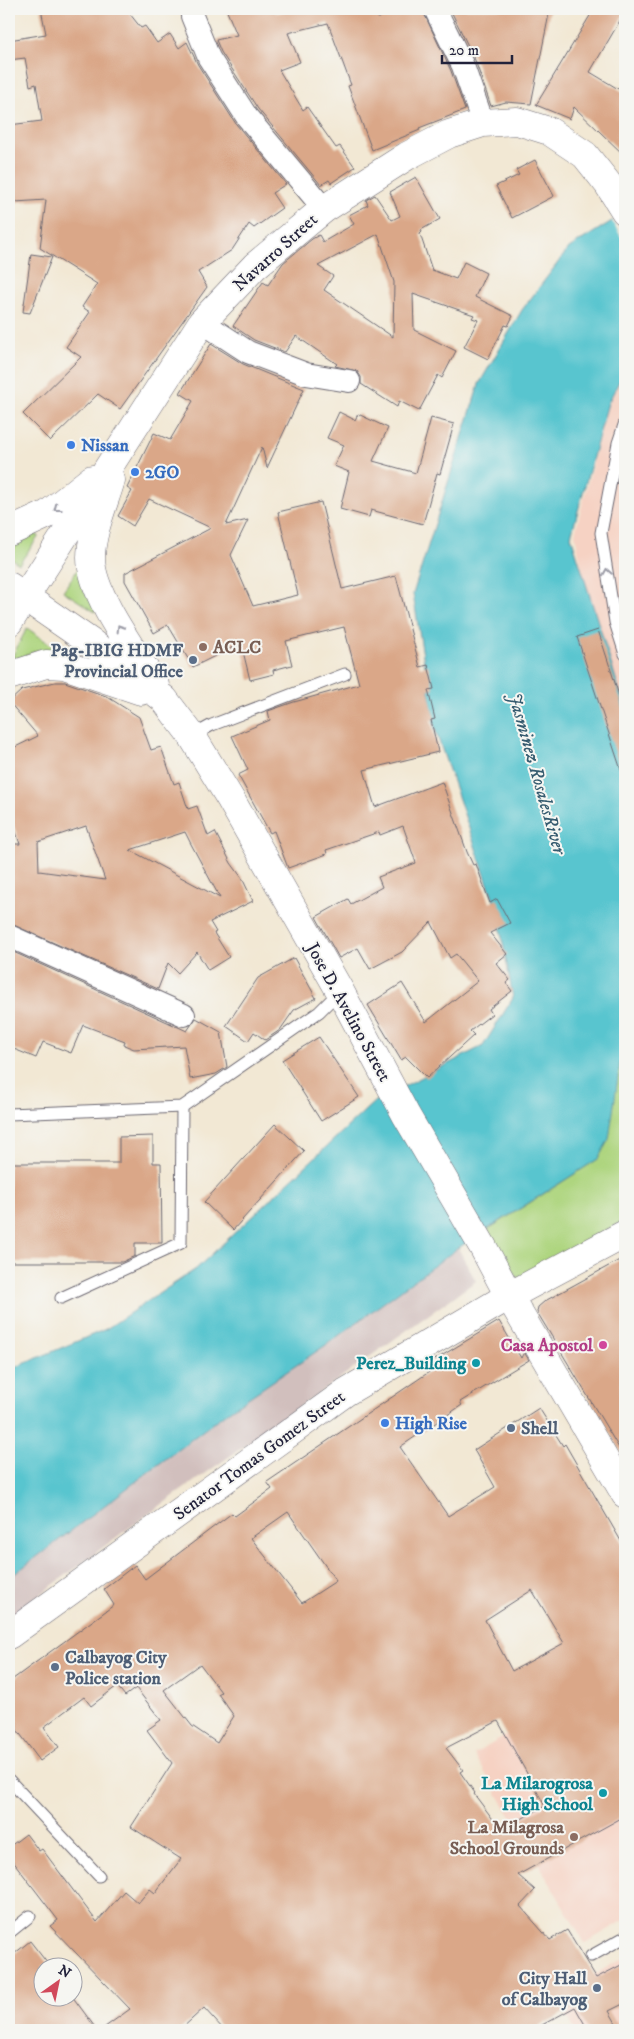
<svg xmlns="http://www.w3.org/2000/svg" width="634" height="2039" viewBox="0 0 634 2039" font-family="'IM FELL DW Pica',serif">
<rect width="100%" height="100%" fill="#f6f6f2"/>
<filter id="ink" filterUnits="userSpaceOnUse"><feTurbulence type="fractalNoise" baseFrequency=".02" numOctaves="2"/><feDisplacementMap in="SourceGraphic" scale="10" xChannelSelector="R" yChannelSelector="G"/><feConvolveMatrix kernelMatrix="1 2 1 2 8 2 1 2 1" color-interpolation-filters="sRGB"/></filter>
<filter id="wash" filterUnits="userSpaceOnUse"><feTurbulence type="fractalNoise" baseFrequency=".0096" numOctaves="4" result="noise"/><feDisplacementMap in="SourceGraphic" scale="20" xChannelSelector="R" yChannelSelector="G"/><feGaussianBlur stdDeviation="1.12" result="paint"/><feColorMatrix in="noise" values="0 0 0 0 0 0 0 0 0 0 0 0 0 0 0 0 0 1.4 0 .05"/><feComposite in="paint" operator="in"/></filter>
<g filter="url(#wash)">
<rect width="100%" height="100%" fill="#f2e8d4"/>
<g fill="#f6d2c3">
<path d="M625,371V701L617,690L581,565L575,533L608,403Z"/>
<path d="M625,1668V1920L585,1943L474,1754Z"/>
<path d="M625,1957V2030H575L555,1997Z"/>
</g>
<path fill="#d1bfbd" d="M458,1248L476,1281L126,1530L9,1618V1578L226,1413L326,1345Z"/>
<g fill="#aed57f" stroke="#687c5d">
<path d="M35,534L39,536L19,564L9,557V544H18Z"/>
<path d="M82,563L84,567L82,588L96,608L95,612L63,591Z"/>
<path d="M27,628L68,657L63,660L38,650L19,658L12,657Z"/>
<path d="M625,1029V1220L518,1279L487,1230L598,1159Z"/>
</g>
<path fill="#58c5cf" stroke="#3d7485" d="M625,217V370L608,403L571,536L625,708V1029L609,1139L598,1159L458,1248L326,1345L226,1413L9,1578V1370L106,1329L196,1269L375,1101L483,1046L513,998L497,910L435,729L413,594L479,384L522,310L569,248L612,221Z"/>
<path fill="#f2e8d4" d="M625,214V243L612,221Z"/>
<g id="blocks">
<g fill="#daa788" fill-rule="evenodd">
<path d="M41,9H126L141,28L145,26L157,43L170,34L179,48L187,42L198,65L236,124L286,184L272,193L282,208L254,228L249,224L232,250L198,272L207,287L120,409L98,394L50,441L23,414L81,357L66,347L90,312L82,307L97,284L40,248L46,200L15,202L9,158V125L42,121L36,84L30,86L25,58L9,60V40L46,34Z"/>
<path d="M226,9H274L276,13L295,9H374L378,18L399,9H422L451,71L465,110L419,128L420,130L372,150L348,86L351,85L328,23L288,33L300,62L279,70L303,110L307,107L336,148L340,146L355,167L331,183L329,180L321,185L258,109L221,52L216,40L237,35Z"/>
<path d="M450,9H550L531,104L506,102L491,106L475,60Z"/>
<path d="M594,9H625V12L590,72L625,93V156L574,107L570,119L536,105Z"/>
<path d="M535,160L554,196L512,218L496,186L519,175L516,170Z"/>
<path d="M416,177L440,219L421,230L422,232L420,234L432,270L456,279L464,262L486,273L475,297L513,316L508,326L505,325L488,359L464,347L478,320L472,318L474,315L413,294L414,330L456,351L442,378L438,375L419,411L399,401L397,407L361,384V377L357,371L335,366L337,364L296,336L285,352L254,340L233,326L263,282L268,285L283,263L312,239L319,235L323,242L354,224L349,215L368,205L366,200L375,195L392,220L400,216L390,192ZM378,234L394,282L393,337L324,290L333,276L318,266Z"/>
<path d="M31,254L52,257L30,313L23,312Z"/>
<path d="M211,344L243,364L304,389L267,468L262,447L226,525L248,520L231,555L253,606L298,595L278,512L321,502L342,589L396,576L420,667L428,665L434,689L428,690L435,719L431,720L438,752L364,770L375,807L442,782L467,852L473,865L476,864L490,903L497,899L510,923L490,933L507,954L496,963L510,980L506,983L512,991L489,1009L492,1014L470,1031L474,1035L427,1078L406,1057L401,1060L368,1005L402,983L426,1022L478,981L456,954L450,958L431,922L402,952L370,969L358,948L339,958L316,917L348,899L351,904L382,887L378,877L416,863L403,826L380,835L379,832L326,850L327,854L288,868L274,831L270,833L238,775L248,770L232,736L270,720L268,711L294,702L359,684L344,627L286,641L292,665L273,670L274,674L250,680L241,643L193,667L168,625L154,633L125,581V573L211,528L149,499L133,526L118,516L132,491L127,488L154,433L170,440L193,401L180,393Z"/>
<path d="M339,412L355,420L358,414L388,428L373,461L416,473L431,418L454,424L440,474L437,473L423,524L371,510L369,517L340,509L349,472L334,466L344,445L327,438Z"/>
<path d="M598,630L625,714V772L622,773L577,637Z"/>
<path d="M55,682H65L106,696L139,717L151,750L161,747L174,784L179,782L188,809L197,806L208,836L215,832L231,863L242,878L253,901L210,922L216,932L214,933L229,957L208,970L197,952L178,973L168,963L158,989L9,923V844H20L9,812V750L38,736L9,702L22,690ZM86,826L105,880L39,871L38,842ZM185,832L191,844L220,898L130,850Z"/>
<path d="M9,950L187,1031L196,1018L221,1032L227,1067L216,1074L190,1079L184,1046L134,1049L124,1045L125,1041L83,1025L71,1053L43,1042L36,1058L9,1047Z"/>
<path d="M294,958L316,998L294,1010L280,1030L265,1040L254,1032L248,1041L226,1026L258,978Z"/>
<path d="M319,1037L359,1097L321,1121L282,1060Z"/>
<path d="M275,1124L304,1151L233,1230L204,1202Z"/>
<path d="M153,1136V1163H161L162,1243H135V1256L122,1262H9V1163H119V1137Z"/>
<path d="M625,1257V1458L537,1312L538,1307L545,1301Z"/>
<path d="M499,1321L521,1358L524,1352L529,1360L460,1402L462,1405L400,1447L448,1516L495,1487L474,1450L539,1408L563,1446L565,1444L625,1548V1816L518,1875L535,1890L520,1906L550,1940L567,1930L596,1978L625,1963V2003L609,2011L620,2030H588L575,2007L533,2030H224L204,2008L180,2030H101L130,2009L50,1926L58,1920L9,1856V1847L26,1834L39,1851L42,1849L97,1922L124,1891L138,1903L150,1889L155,1893L181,1859L131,1827L172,1763L147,1730L161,1720L136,1688L125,1696L117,1686L91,1706L84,1697L44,1727L59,1747L40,1761L9,1719V1682L114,1605L104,1589L135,1565L145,1579L232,1513L235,1516L272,1489L267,1482L432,1370L428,1364ZM288,1512L336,1581L302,1603L251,1538ZM532,1590L564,1643L512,1671L485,1620ZM200,1664L221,1692L218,1694L234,1716L217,1743L192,1726L164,1690ZM498,1721L545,1806L501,1830L474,1794L475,1793L460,1772L463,1770L446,1748Z"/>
<path d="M30,1941L48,1964L42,1966V1996H72L97,2030H9V1958Z"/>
</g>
</g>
</g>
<g filter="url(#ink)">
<use href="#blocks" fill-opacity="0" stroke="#6b6771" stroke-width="1"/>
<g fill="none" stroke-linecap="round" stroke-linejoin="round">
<g stroke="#6b6771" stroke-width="13">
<g id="lane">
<path d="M625,422L618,443L601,533L615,622L625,654"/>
<path d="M192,736L212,725L345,674"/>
<path d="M9,1114L182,1107L319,1012L340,991"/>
<path d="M61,1298L181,1243L182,1107"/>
<path d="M9,1780L99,1876"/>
<path d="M9,1933L30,1916"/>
<path d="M591,1956L625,1937"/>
</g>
</g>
<g stroke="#6b6771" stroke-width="24">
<g id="street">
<path d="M435,9L463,66L483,123"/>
<path d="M192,16L209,58L247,117L324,209"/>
<path d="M202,322L248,352L306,374L349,381"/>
<path d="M9,936L184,1015"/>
</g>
</g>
<g stroke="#6b6771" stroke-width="29">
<g id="secondary">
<path d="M111,480C104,504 91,533 91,558C91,595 136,654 155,685"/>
<path d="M9,532L48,514L92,479"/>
<path d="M9,586L93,644L164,699L192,736L231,800L340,991L406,1115L483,1247L509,1296L625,1494"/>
<path d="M9,622L202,322L255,266L324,209L407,156L449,134L483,123L517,121L549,131L585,155L608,184L625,211"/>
<path d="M9,676L46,664L64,665L141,691"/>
<path d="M9,1635L346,1392L509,1296L625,1234"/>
</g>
</g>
<use href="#lane" stroke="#fff" stroke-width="11"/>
<use href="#street" stroke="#fff" stroke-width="22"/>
<use href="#secondary" stroke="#fff" stroke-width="28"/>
</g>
<defs><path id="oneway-chevron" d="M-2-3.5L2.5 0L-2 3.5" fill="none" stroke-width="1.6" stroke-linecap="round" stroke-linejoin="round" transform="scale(1.25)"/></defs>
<g stroke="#9c9ca7">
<use href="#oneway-chevron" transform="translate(57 508) rotate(143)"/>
<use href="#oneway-chevron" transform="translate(607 572) rotate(-99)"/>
<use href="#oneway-chevron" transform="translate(120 628) rotate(-122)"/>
</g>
</g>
<g fill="#3f7fe0" stroke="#f6f6f2" stroke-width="2">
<circle cx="71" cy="445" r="5"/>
<circle cx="135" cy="472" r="5"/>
<circle cx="385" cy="1423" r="5"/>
</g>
<g fill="#8d6e63" stroke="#f6f6f2" stroke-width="2">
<circle cx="203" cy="647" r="5"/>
<circle cx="574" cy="1837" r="5"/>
</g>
<g fill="#5c6f8a" stroke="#f6f6f2" stroke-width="2">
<circle cx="193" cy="660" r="5"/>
<circle cx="511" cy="1428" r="5"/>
<circle cx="55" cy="1667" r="5"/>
<circle cx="597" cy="1988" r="5"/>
</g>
<circle fill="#d1479c" stroke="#f6f6f2" stroke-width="2" cx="603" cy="1345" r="5"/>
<g fill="#0f9aa8" stroke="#f6f6f2" stroke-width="2">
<circle cx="476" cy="1363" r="5"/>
<circle cx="603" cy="1793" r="5"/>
</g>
<g text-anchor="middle" stroke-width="4" stroke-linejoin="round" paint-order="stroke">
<g font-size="18" fill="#22223b" stroke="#f6f6f2">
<text transform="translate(275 252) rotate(-42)" y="6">Navarro Street</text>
<text transform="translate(349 1012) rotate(61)" y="6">Jose D. Avelino Street</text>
<text transform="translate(259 1455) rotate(-36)" y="6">Senator Tomas Gomez Street</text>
</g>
<g font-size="18" font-weight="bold" fill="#366cbe" stroke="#f6f6f2" text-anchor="start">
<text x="81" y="451">Nissan</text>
<text x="145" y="478">2GO</text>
<text x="395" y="1429">High Rise</text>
</g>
<g font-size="18" font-weight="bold" fill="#785e54" stroke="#f6f6f2" text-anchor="start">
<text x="213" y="653">ACLC</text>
<text x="564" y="1833" text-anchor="end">La Milagrosa<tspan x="564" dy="21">School Grounds</tspan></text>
</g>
<g font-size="18" font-weight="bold" fill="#4e5e75" stroke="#f6f6f2" text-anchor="end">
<text x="183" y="656">Pag-IBIG HDMF<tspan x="183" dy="21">Provincial Office</tspan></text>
<text x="521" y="1434" text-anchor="start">Shell</text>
<text x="65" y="1663" text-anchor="start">Calbayog City<tspan x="65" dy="21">Police station</tspan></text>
<text x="587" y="1984">City Hall<tspan x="587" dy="21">of Calbayog</tspan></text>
</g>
<g font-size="18" font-weight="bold" fill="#b23c85" stroke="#f6f6f2" text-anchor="end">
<text x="593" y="1351">Casa Apostol</text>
</g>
<g font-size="18" font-weight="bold" fill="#0d838f" stroke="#f6f6f2" text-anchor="end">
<text x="466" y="1369">Perez_Building</text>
<text x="593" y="1789">La Milarogrosa<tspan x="593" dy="21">High School</tspan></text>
</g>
<g font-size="19" font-style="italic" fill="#355b6f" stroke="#f6f6f2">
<text transform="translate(538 773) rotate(74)" y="7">Jasminez RosalesRiver</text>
</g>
</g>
<rect width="634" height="2039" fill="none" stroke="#f6f6f2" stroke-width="30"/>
<g transform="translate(58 1982) rotate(33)"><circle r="24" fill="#f6f6f2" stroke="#a1a1a9"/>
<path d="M0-4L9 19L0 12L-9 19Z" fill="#d1495b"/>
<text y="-8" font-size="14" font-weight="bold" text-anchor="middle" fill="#22223b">N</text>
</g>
<path d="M442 55v8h70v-8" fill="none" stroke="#22223b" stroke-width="2.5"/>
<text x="449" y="55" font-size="15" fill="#22223b" stroke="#f6f6f2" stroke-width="4" paint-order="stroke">20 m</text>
</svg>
